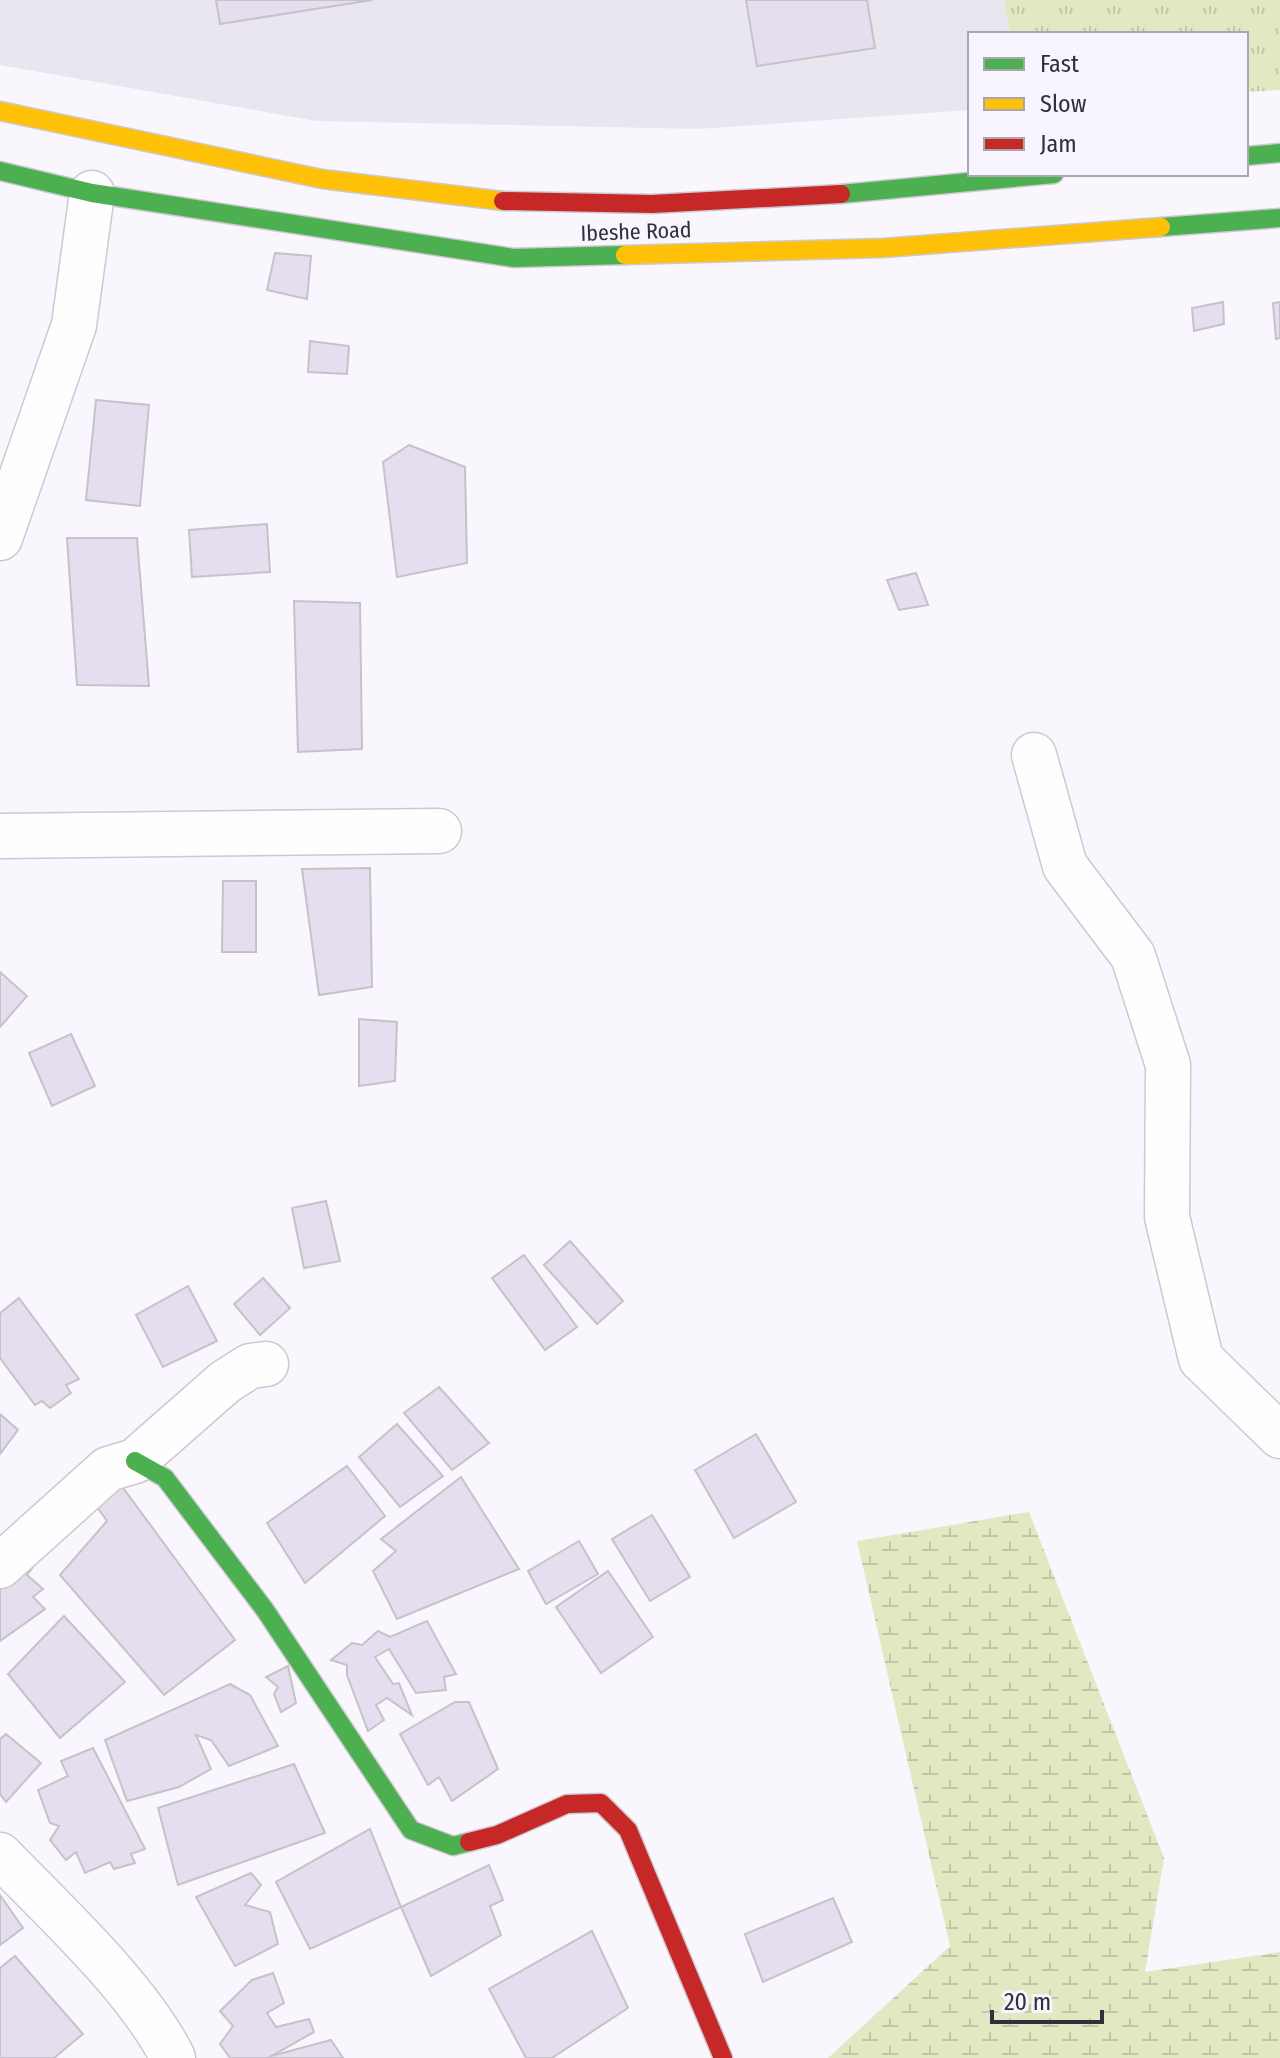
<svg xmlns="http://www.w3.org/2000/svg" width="1280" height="2058" viewBox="0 0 1280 2058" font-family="'Fira Sans Condensed',sans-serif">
<defs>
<pattern id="grass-tufts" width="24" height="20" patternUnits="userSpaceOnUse" patternTransform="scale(2)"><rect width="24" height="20" fill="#e1e8c2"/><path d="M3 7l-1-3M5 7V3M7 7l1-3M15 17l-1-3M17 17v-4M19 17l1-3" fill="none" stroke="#c2c7a7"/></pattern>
<pattern id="wetland-marsh" width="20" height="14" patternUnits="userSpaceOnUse" patternTransform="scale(2)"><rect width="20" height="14" fill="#e1e8c2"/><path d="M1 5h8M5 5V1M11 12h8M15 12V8" fill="none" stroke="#c2c7a7"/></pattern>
</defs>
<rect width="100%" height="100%" fill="#f9f7fd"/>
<path fill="#e9e6ef" d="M0,0H1004L1010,34H970V110L698,129L316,121L0,65Z"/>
<path fill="url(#grass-tufts)" d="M1004,0H1280V90L1246,92V34H1010Z"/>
<path fill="url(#wetland-marsh)" d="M1029,1512L1164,1858L1145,1972L1280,1952V2058H828L950,1946L857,1541Z"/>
<g fill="#e4deef" stroke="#c5c2c9" stroke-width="2">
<path d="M216,0H372L220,24Z"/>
<path d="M746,0H867L875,48L757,66Z"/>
<path d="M275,253L311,256L307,299L267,290Z"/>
<path d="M1223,302L1224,324L1194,331L1192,308Z"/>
<path d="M1280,302V338L1276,339L1273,303Z"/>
<path d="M310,341L349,346L347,374L308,372Z"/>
<path d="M96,400L149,405L140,506L86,500Z"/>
<path d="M409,445L465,467L467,563L397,577L383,462Z"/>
<path d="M267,524L270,572L192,577L189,530Z"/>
<path d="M67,538H137L149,686L77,685Z"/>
<path d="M916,573L928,605L899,610L887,580Z"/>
<path d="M294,601L360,603L362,749L298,752Z"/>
<path d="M370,868L372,987L319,995L302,869Z"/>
<path d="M223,881H256V952H222Z"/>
<path d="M0,972L27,996L0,1027Z"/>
<path d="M359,1019L397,1022L395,1081L359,1086Z"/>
<path d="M71,1034L95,1086L52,1106L29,1053Z"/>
<path d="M326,1201L340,1261L304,1268L292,1208Z"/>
<path d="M570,1241L623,1301L597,1324L544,1265Z"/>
<path d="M524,1255L577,1327L545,1350L492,1278Z"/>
<path d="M263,1278L290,1308L260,1335L234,1304Z"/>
<path d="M188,1286L217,1341L163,1367L136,1315Z"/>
<path d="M19,1298L79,1379L66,1385L71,1393L50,1408L42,1401L35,1405L0,1358V1313Z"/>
<path d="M439,1387L489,1443L452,1470L404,1413Z"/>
<path d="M0,1414L18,1430L0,1454Z"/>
<path d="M397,1424L443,1476L400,1507L359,1457Z"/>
<path d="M756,1434L796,1502L734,1538L695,1470Z"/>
<path d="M347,1466L385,1516L305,1583L267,1523Z"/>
<path d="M461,1477L519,1569L397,1619L373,1571L396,1551L381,1539Z"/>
<path d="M121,1485L235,1640L164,1695L60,1575L107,1521L95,1504Z"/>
<path d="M652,1515L690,1577L650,1601L612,1539Z"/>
<path d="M579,1541L598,1574L546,1604L528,1571Z"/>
<path d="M18,1563L33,1567L27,1575L43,1589L33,1597L45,1609L0,1641V1572Z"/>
<path d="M608,1571L653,1637L601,1673L556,1607Z"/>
<path d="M64,1616L125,1682L60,1738L8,1674Z"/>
<path d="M427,1621L456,1674L444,1677L446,1690L416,1693L389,1649L375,1657L393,1684L399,1683L412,1715L387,1698L376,1705L384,1720L368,1731L347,1675V1665L331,1660L352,1643L362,1645L378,1631L390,1637Z"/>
<path d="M288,1666L296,1703L281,1712L274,1694L278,1687L266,1677Z"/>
<path d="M230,1684L250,1695L278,1746L229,1766L211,1740L196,1735L211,1769L179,1787L127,1801L105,1740Z"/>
<path d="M455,1702H469L498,1769L452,1801L439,1777L428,1785L400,1734Z"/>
<path d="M6,1734L41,1763L6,1802L0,1794V1739Z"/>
<path d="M93,1748L145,1849L131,1854L135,1863L114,1869L110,1862L85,1873L76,1852L66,1860L50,1840L59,1826L50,1823L38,1790L68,1776L61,1761Z"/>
<path d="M294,1764L325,1833L178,1885L158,1808Z"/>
<path d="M370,1829L401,1907L310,1949L276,1882Z"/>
<path d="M489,1865L503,1900L490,1906L501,1935L431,1976L401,1907Z"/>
<path d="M251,1873L261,1885L245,1905L270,1912L278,1944L235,1966L196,1897Z"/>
<path d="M0,1895L23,1928L0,1945Z"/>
<path d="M833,1898L852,1942L763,1982L745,1934Z"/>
<path d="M592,1931L628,2008L552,2058H526L489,1989Z"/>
<path d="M15,1956L83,2034L54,2058H0V1968Z"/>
<path d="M273,1973L284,2003L267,2013L276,2027L309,2019L314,2032L268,2058H230L220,2044L233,2026L220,2011L252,1980Z"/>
<path d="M331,2040L343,2058H270L271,2056Z"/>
</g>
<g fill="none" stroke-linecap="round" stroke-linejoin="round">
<g stroke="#ccc9d1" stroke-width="47">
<g id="street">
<path d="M0,538L74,325L92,193"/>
<path d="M1034,755L1065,866L1133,956L1168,1065L1167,1217L1201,1359L1280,1436"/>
<path d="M0,836L439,831"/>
<path d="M0,1566L108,1469L135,1461L225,1382L250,1366L266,1364"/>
<path d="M0,1855C55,1912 139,1989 173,2058"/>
</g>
</g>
<g stroke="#ccc9d1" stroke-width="21">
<g id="fast">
<path d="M1246,156L1280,153"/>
<path d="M0,171L92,193L514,258L625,255"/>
<path d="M841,194L1054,174"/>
<path d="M1161,227L1280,218"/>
<path d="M135,1461L165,1478L265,1610L411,1830L453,1846L469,1842"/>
</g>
</g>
<g stroke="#ccc9d1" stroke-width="21">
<g id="slow">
<path d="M0,111L322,179L503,201"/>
<path d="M625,255L883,248L1161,227"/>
</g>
</g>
<g stroke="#ccc9d1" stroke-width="21">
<g id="jam">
<path d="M503,201L652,204L841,194"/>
<path d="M469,1842L497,1835L567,1804L601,1803L628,1830L723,2058"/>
</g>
</g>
<use href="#street" stroke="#fefeff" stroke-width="44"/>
<use href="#fast" stroke="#4caf50" stroke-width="18"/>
<use href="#slow" stroke="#ffc107" stroke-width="18"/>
<use href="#jam" stroke="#c62828" stroke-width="18"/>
</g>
<g text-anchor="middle" stroke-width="7" stroke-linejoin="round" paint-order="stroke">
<g font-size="22" fill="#322f38" stroke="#f8f5ff">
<text transform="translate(636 231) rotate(-2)" y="8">Ibeshe Road</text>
</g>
</g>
<rect x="968" y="32" width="280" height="144" fill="#f8f5ff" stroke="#a9a6af" stroke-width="2"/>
<rect x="984" y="58" width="40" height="12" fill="#4caf50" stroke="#a9a6af" stroke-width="2"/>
<text x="1040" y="72" font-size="24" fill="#322f38">Fast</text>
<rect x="984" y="98" width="40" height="12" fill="#ffc107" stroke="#a9a6af" stroke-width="2"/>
<text x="1040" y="112" font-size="24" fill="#322f38">Slow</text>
<rect x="984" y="138" width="40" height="12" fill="#c62828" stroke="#a9a6af" stroke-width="2"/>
<text x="1040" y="152" font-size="24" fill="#322f38">Jam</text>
<path d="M992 2010v12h110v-12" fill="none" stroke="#322f38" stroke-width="4"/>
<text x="1004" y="2010" font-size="24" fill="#322f38" stroke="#f8f5ff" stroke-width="6" paint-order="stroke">20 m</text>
</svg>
